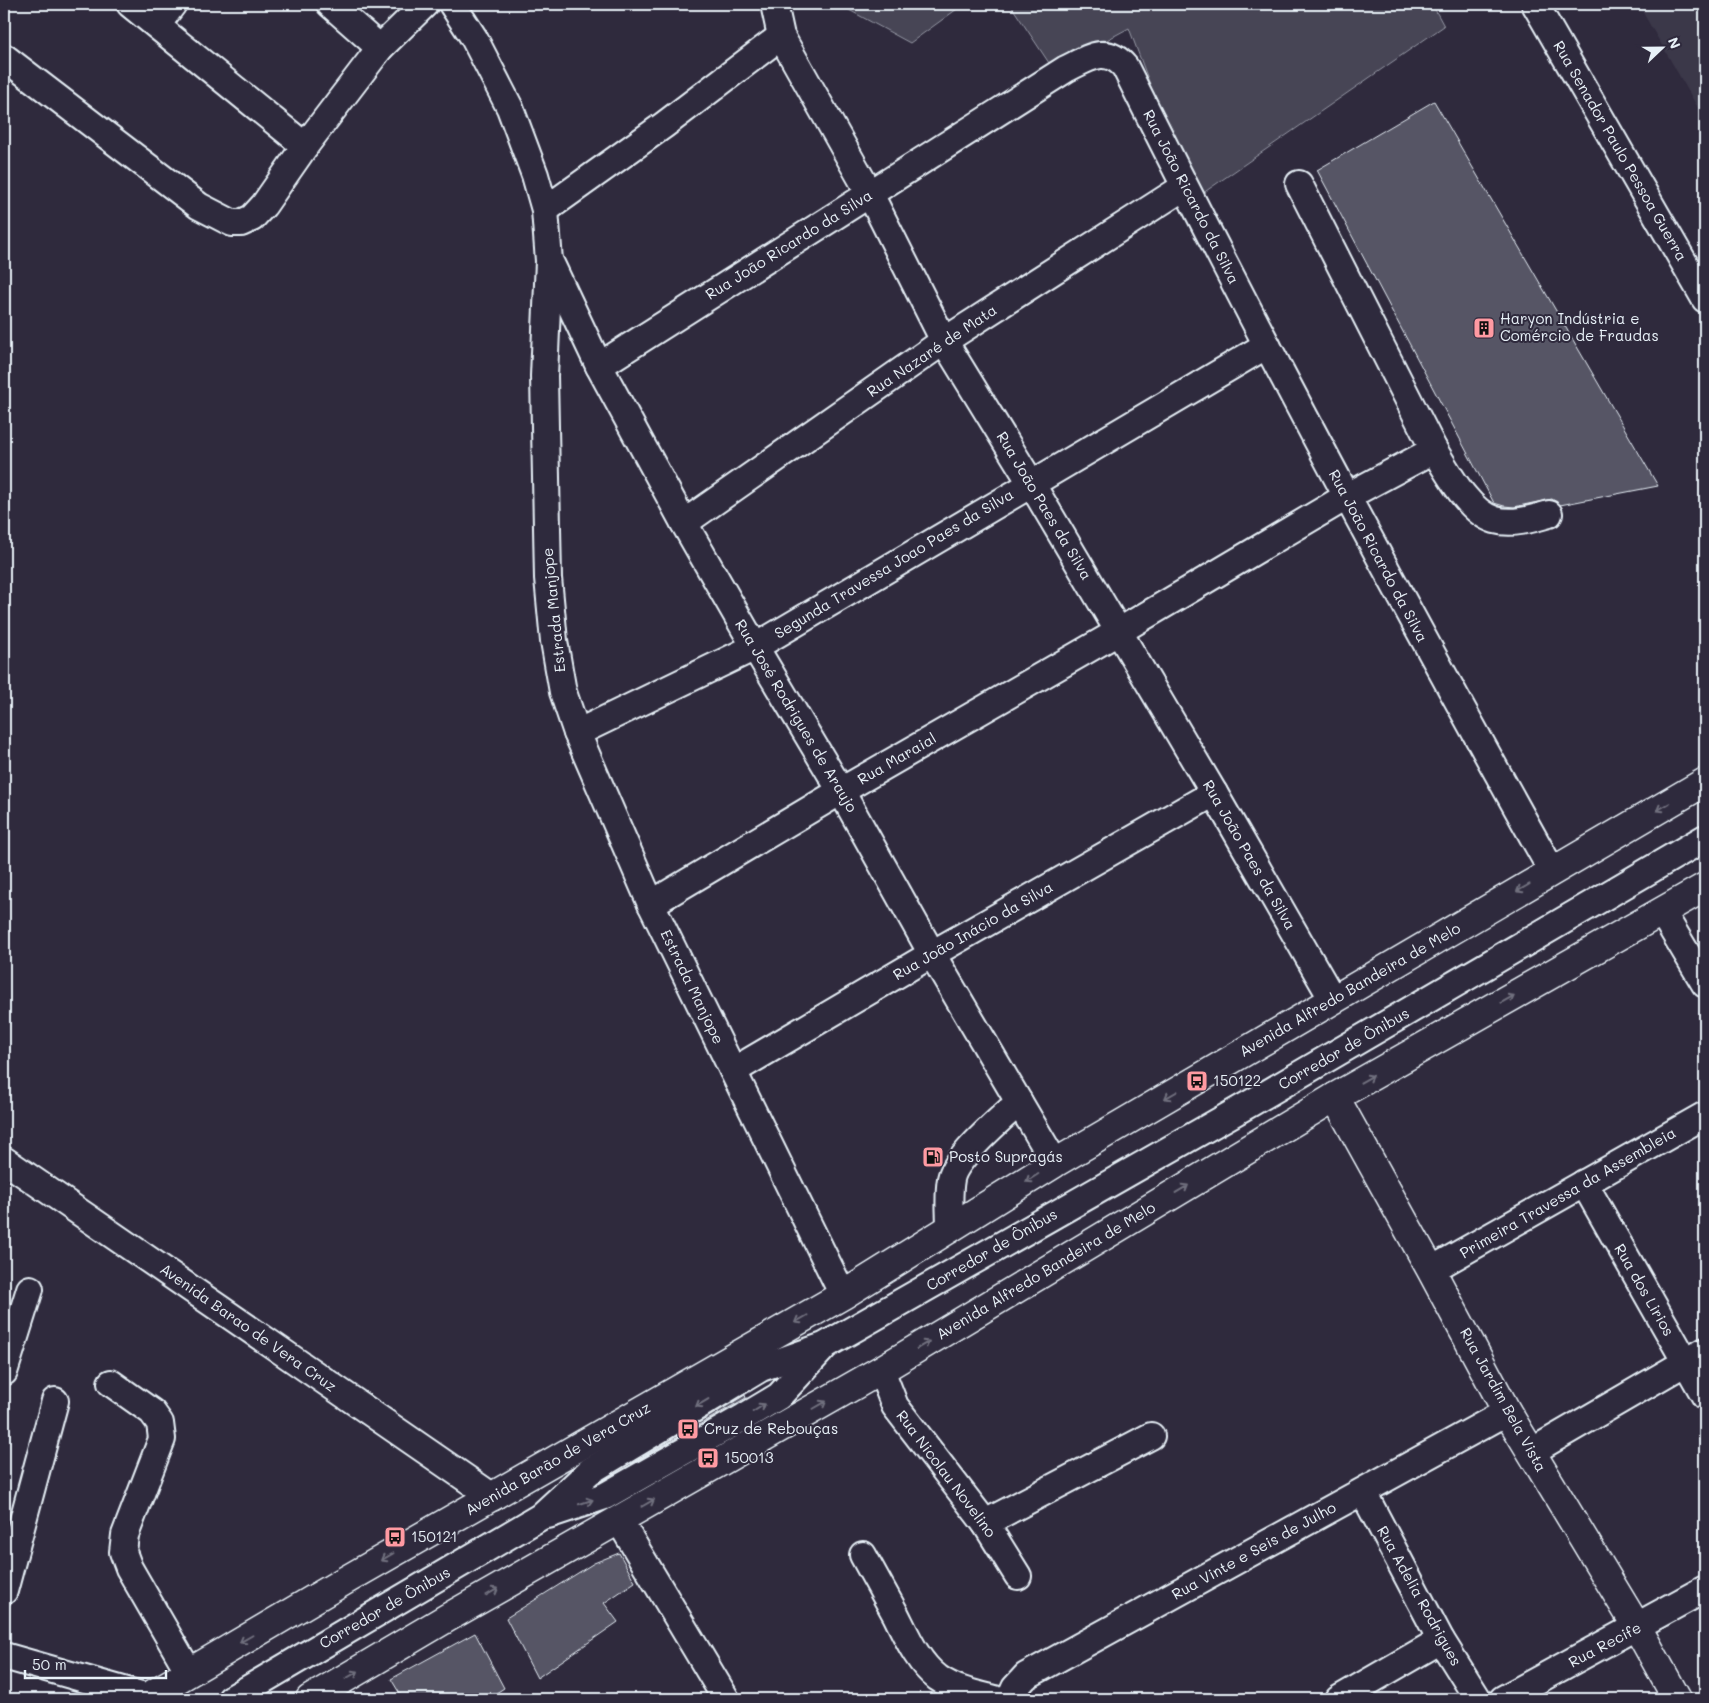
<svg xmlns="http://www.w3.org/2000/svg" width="1709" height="1703" viewBox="0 0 1709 1703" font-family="Mali,sans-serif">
<rect width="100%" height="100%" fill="#2f2a3d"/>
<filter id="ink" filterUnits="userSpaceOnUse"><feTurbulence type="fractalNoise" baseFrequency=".02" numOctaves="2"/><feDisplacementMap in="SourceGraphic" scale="10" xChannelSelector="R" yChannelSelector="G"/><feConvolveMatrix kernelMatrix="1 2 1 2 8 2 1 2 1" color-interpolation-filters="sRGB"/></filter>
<g filter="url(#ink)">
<path fill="#3b3749" d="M1638,4H1705V120Z"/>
<g fill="#464455" stroke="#979aa6">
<path d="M838,4H964L910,43Z"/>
<path d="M1010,4H1432L1444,26L1193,200L1129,28L1053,69Z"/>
</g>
<g fill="#575565" stroke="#e8f1f8">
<path d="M1434,101L1658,486L1560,505L1552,499L1514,507L1504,506L1494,503L1317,170Z"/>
<path d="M745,1395L746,1398L631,1464Z"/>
<path d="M619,1553L635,1582L604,1603L618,1622L537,1678L506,1618L594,1563Z"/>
<path d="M475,1633L504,1688L487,1699H403L391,1679Z"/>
</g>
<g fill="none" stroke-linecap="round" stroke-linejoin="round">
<g stroke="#e8f1f8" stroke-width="30">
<g id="minor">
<path d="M130,4L305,146L380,48L425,4"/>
<path d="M330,4L380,48"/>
<path d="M452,4L474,38L510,108L535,175L545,210L549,261L544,376L548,578L554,641L563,692L577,733L651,904L843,1295"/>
<path d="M774,4L781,36L870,194L944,341L1031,483L1214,793L1333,1000"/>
<path d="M1535,4L1705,299"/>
<path d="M157,25L173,4"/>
<path d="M4,57L199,206L232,223H241L252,218L264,205L305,146"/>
<path d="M1299,184L1434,450C1448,472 1468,512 1495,520C1512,525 1532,519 1549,514"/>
<path d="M545,210L664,125L781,36"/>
<path d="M551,264L599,366L684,523L755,647L841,791L932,954L1055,1163"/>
<path d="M599,366L1066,69C1087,59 1106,44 1125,67C1260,339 1404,606 1552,871"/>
<path d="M684,523L944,341L1184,187"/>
<path d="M577,733L755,647L1267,345"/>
<path d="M651,904L841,791L1118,632L1346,497L1434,450"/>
<path d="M1662,912L1705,984"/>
<path d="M733,1071L932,954L1214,793"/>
<path d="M4,1160L493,1497"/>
<path d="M1584,1183L1705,1396"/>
<path d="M950,1229C950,1213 948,1195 951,1179C955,1157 1002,1118 1019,1102"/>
<path d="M1431,1270L1705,1115"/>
<path d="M881,1370L895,1406L985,1523L1018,1576"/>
<path d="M4,1372L30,1289"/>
<path d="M111,1383L152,1412L160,1423L162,1439L125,1535L123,1552L129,1568L189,1672"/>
<path d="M1531,1452L1705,1351"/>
<path d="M1363,1492L1441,1640L1478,1699"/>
<path d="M548,1515L605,1496L744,1417L779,1396L823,1348"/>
<path d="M619,1520L726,1699"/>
<path d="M985,1523L1151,1436"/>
<path d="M863,1555C874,1575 885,1595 896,1615C907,1637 918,1663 938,1678C955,1690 975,1694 995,1699"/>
<path d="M4,1591L55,1401"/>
<path d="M4,1656L148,1697"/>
<path d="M231,1699L540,1517L590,1471L761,1368L824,1346L1251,1103L1705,838"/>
<path d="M1010,1699L1015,1688L1026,1676L1507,1412"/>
<path d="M1339,1699L1441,1640"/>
<path d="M1503,1699L1705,1589"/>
</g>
</g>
<g stroke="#e8f1f8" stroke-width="31">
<path id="major" d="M1335,1097L1431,1270L1507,1412L1637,1627L1677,1699"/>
</g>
<g stroke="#e8f1f8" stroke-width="31">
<g id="highway">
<path d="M144,1699L346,1580L843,1295L1055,1163L1705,782"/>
<path d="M310,1699L447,1618L881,1370L1335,1097L1705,887"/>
</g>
</g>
<use href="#minor" stroke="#2f2a3d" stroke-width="26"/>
<use href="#major" stroke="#2f2a3d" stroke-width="28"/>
<use href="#highway" stroke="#2f2a3d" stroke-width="28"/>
</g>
<defs><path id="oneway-shaft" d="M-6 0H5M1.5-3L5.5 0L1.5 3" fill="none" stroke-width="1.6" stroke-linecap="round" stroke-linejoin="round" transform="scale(1.25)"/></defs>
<g stroke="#70707e">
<use href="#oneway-shaft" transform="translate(1663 807) rotate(150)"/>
<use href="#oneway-shaft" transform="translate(1523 888) rotate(150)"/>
<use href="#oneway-shaft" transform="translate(1508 999) rotate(-29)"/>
<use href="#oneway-shaft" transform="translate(1367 1079) rotate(-29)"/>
<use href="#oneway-shaft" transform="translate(1171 1095) rotate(150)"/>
<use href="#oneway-shaft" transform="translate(1032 1178) rotate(148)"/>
<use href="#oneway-shaft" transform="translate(1182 1189) rotate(-31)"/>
<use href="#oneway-shaft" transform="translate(801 1319) rotate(150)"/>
<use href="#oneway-shaft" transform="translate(923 1345) rotate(-31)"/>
<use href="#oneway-shaft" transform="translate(702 1403) rotate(149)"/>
<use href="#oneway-shaft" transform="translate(820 1405) rotate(-30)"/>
<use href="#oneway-shaft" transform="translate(759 1408) rotate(-32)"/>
<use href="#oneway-shaft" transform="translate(586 1502) rotate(-18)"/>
<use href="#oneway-shaft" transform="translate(648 1503) rotate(-30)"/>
<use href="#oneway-shaft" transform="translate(387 1557) rotate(150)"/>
<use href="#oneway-shaft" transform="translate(492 1592) rotate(-30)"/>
<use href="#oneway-shaft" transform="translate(246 1639) rotate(150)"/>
<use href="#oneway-shaft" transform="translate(352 1675) rotate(-30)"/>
</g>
</g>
<defs>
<g id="building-square" transform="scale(1.125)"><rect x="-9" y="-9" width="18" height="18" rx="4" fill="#ff9aa2" stroke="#2f2a3d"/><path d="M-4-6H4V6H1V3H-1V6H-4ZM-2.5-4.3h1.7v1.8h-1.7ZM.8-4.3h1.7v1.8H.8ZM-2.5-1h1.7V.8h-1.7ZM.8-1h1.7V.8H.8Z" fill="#111"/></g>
<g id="bus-square" transform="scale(1.125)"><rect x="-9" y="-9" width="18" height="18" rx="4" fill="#ff9aa2" stroke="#2f2a3d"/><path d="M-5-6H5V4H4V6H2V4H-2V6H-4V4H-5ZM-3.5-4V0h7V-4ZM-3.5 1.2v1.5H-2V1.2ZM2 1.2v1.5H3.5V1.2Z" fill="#111"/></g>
<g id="fuel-square" transform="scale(1.125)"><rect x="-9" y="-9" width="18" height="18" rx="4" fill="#ff9aa2" stroke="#2f2a3d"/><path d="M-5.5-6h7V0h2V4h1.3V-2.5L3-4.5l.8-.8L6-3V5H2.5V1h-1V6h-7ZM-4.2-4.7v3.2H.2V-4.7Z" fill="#111"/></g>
</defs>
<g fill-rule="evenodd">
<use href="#building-square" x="1484" y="328"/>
<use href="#bus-square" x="1197" y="1081"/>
<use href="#fuel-square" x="933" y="1157"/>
<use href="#bus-square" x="688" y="1429"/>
<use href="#bus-square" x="708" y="1458"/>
<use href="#bus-square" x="395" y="1537"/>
</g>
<g text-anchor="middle" stroke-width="4" stroke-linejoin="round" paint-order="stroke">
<g font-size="15" fill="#e8f1f8" stroke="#2f2a3d">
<text transform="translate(1620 151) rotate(60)" y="5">Rua Senador Paulo Pessoa Guerra</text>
<text transform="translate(1191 197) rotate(63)" y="5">Rua João Ricardo da Silva</text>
<text transform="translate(789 245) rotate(-32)" y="5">Rua João Ricardo da Silva</text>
<text transform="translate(932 351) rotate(-34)" y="5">Rua Nazaré de Mata</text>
<text transform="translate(1044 506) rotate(59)" y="5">Rua João Paes da Silva</text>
<text transform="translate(1378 556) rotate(62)" y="5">Rua João Ricardo da Silva</text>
<text transform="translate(894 564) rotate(-31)" y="5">Segunda Travessa Joao Paes da Silva</text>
<text transform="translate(554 610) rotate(-96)" y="5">Estrada Manjope</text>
<text transform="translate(796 716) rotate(59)" y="5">Rua José Rodrigues de Araujo</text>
<text transform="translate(897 759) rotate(-30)" y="5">Rua Maraial</text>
<text transform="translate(1249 855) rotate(60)" y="5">Rua João Paes da Silva</text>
<text transform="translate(973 931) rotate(-30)" y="5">Rua João Inácio da Silva</text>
<text transform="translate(692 987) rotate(64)" y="5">Estrada Manjope</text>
<text transform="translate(1350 990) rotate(-30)" y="5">Avenida Alfredo Bandeira de Melo</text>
<text transform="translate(1344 1049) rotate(-30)" y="5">Corredor de Ônibus</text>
<text transform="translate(1568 1193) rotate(-30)" y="5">Primeira Travessa da Assembleia</text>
<text transform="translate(992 1250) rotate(-30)" y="5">Corredor de Ônibus</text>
<text transform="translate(1046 1271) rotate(-31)" y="5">Avenida Alfredo Bandeira de Melo</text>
<text transform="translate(1644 1290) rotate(60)" y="5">Rua dos Lirios</text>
<text transform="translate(248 1328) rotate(35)" y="5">Avenida Barao de Vera Cruz</text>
<text transform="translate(1503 1400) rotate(61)" y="5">Rua Jardim Bela Vista</text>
<text transform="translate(558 1459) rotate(-30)" y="5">Avenida Barão de Vera Cruz</text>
<text transform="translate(946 1474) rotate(53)" y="5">Rua Nicolau Novelino</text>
<text transform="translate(1254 1551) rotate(-29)" y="5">Rua Vinte e Seis de Julho</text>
<text transform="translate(1419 1596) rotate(61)" y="5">Rua Adelia Rodrigues</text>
<text transform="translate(385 1608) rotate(-30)" y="5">Corredor de Ônibus</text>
<text transform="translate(1605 1645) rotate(-28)" y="5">Rua Recife</text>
</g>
<g font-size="15" fill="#e8f1f8" stroke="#2f2a3d" text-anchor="start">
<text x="1500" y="324">Haryon Indústria e<tspan x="1500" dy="17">Comércio de Fraudas</tspan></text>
<text x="1213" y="1086">150122</text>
<text x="949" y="1162">Posto Supragás</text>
<text x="704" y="1434">Cruz de Rebouças</text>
<text x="724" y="1463">150013</text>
<text x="411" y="1542">150121</text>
</g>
</g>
<rect width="1709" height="1703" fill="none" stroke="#2f2a3d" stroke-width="20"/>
<rect x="10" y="10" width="1689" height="1683" fill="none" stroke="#e8f1f8" stroke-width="2" filter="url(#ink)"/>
<g transform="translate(1662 48) rotate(68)" stroke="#2f2a3d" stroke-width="4" paint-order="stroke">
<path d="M0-4L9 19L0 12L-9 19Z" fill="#e8f1f8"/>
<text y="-8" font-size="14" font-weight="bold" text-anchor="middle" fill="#e8f1f8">N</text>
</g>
<path d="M25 1670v8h141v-8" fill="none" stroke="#e8f1f8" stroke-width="2.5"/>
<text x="32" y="1670" font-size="15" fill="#e8f1f8" stroke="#2f2a3d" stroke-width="4" paint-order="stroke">50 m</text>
</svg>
